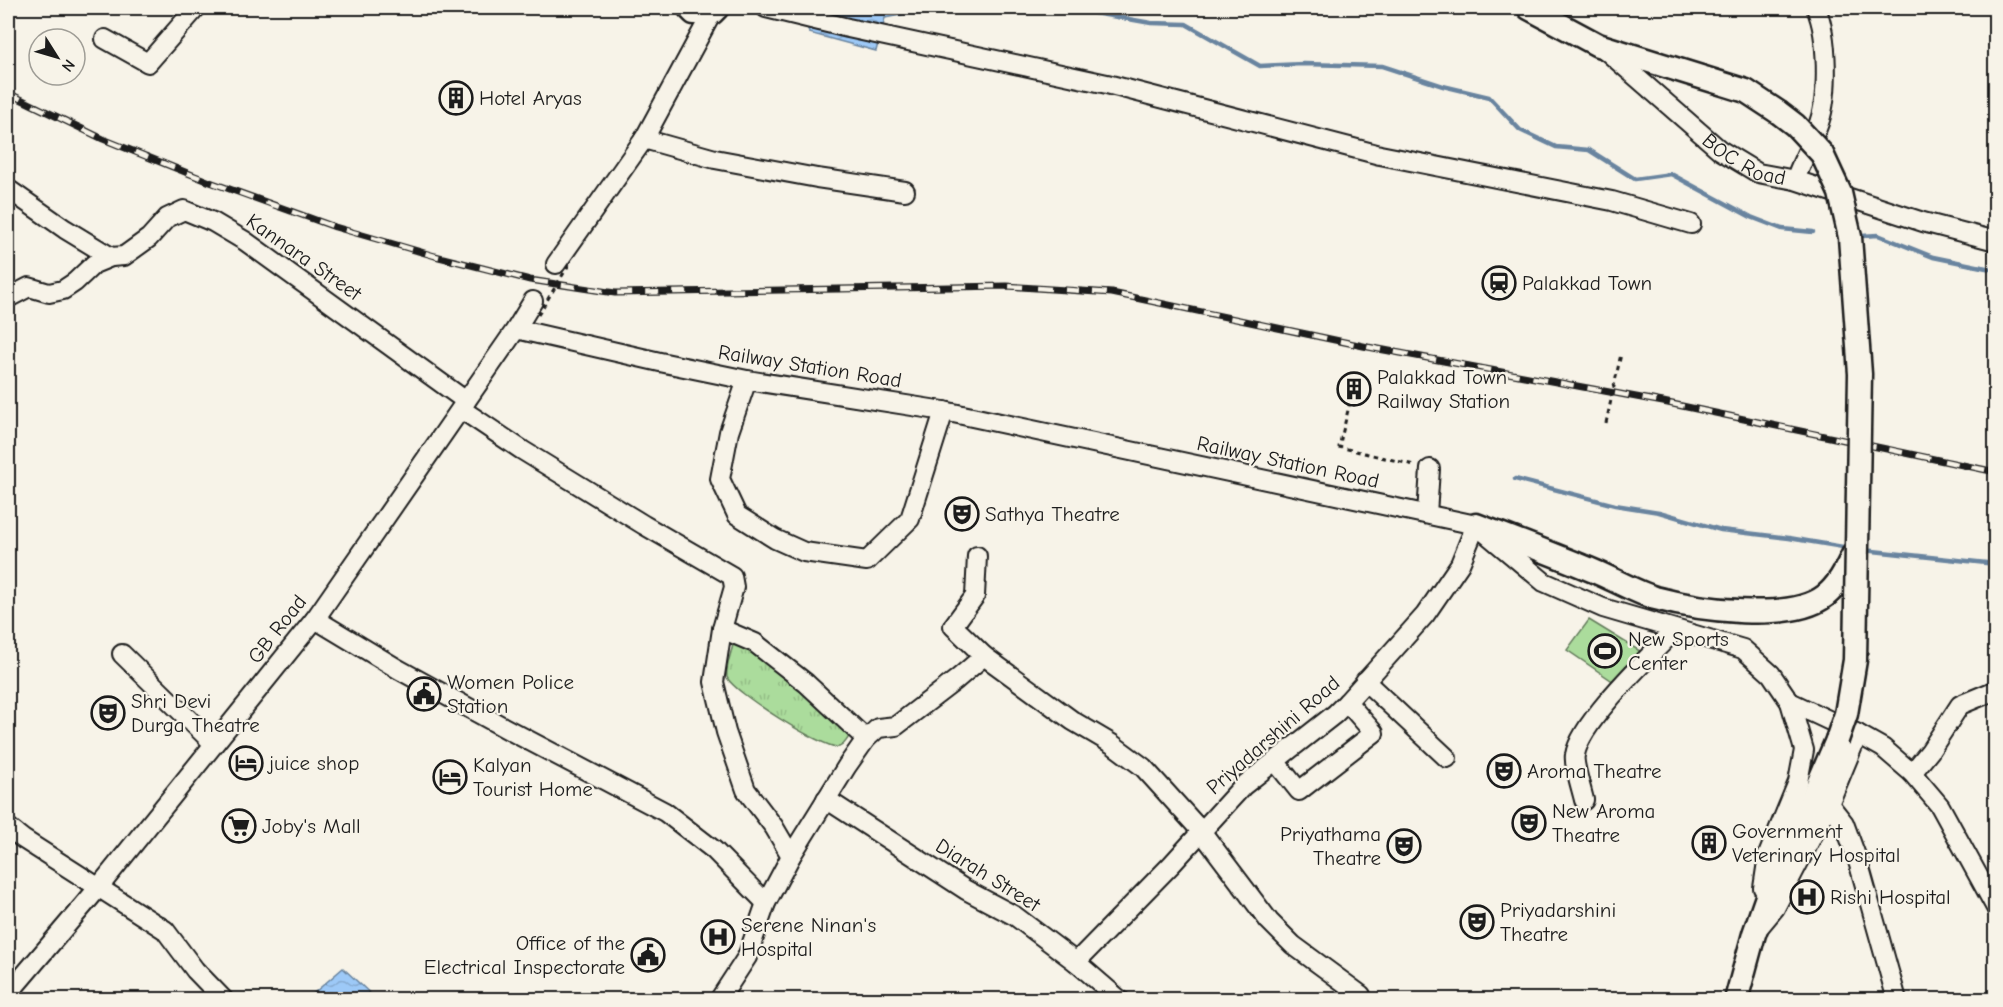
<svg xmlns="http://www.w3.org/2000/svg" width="2003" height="1007" viewBox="0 0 2003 1007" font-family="'Comic Neue',sans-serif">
<defs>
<pattern id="grass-tufts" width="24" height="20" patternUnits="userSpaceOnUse" patternTransform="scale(1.5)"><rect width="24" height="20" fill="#abdc9c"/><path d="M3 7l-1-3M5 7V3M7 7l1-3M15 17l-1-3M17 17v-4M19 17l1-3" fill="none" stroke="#93bc86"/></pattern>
<pattern id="water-waves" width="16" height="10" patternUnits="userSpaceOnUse" patternTransform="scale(1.5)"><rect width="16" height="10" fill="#9dc9f7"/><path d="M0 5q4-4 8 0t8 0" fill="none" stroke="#87acd3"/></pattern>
</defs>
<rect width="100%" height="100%" fill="#f7f3e8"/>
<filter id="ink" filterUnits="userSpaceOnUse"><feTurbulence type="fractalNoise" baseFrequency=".0167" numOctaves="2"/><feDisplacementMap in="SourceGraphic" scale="12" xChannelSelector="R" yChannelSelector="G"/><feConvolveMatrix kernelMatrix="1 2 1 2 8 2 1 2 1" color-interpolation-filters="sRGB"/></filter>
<g filter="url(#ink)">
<path fill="url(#grass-tufts)" stroke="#647c5c" stroke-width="1.5" d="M734,641L755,650L798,685L821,710L851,733C848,738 845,745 839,747C825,750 731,691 727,677C725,667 732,651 734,641Z"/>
<path fill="#abdc9c" stroke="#647c5c" stroke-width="1.5" d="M1589,620L1643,653L1614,682L1567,650Z"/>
<g fill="url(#water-waves)" stroke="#69849f" stroke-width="1.5">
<path d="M801,8H916L915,12L885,18L876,51L809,33Z"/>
<path d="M343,968L376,999H307Z"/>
</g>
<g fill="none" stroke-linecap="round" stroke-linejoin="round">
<g stroke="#69849f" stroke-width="4.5">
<path d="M1066,8L1151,23L1186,24L1260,66L1303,64L1382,66L1443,86L1489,97L1520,130L1556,147L1589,150L1635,179L1671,174L1751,217L1782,229L1813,232"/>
<path d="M1862,236L1878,235L1933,257L1996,270"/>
<path d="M1515,479L1615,505L1659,512L1721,530L1789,538L1849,548"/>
<path d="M1863,550L1996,564"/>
</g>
<g stroke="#1c1c1c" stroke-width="22">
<g id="minor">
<path d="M766,8L848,28L1107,84L1380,155L1612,201L1691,224"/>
<path d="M105,39L148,63L196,8"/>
<path id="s1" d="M1602,47L1720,150L1758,173L1795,180L1923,222L1996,241"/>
<path d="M644,139L715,159L817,178L905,191"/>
<path d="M1795,180C1802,161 1812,143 1819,123C1829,94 1828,36 1816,8"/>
<path d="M8,189L65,229L111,257L124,256L149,238L167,218L184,210L213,222L245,241L466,401"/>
<path d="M556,264L644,139L712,13"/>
<path d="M8,298L29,287L49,293L63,290L75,282L94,264L111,257"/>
<path d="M516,329L660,362L747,380L944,411L1476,525L1544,582L1603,608L1743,649L1771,674L1790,702L1804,750L1798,782L1768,855L1763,888"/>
<path d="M747,380L729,432L720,479L737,515L775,539L804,552L867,561L910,519L944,411"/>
<path d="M461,409L522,450L644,525L732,576L734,587L722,629L714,682L726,732L746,790L774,827L791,856"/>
<path d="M1427,514L1430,469"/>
<path d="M977,556L975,596L953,626L984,656"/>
<path d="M315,619L398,669L507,729L665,812L714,850L766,903"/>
<path d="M722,629L755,643L806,683L866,739"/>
<path d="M122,654L214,744"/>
<path d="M1365,681L1447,758"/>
<path d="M1790,702L1858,734L1883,748L1912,773L1930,751L1960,705L1996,690"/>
<path d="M1275,761L1299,791L1374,733L1347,702"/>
<path d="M1912,773L1940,806L1996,908"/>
<path d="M826,799L966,890L1015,916L1076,962L1120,1000"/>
<path d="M1584,800C1582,791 1573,763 1575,755C1580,722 1650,656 1675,630"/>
<path d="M1829,804L1844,823L1858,861L1897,1000"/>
<path d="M8,827L23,839L165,930L195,970L224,1000"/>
<path d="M1760,926L1775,908L1829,804L1858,734"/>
<path d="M1076,962L1171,865L1243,786L1335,714L1347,702L1425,615L1460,564L1476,525"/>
<path d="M8,994L99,887L315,619L516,329L533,301"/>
<path d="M719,1000L747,957L766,903L791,856L847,766L866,739L878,728L896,726L956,680L984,656L1073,721L1112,744L1143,767L1201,831L1269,921L1293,945L1361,995"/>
</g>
</g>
<g stroke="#1c1c1c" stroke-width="27">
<g id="major">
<path d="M689,8L694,13H712L717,8"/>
<path d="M1529,8L1598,45L1746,91L1778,112"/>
<path d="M1476,525C1516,540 1556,555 1596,572C1615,580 1635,592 1655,598C1696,609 1790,623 1825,596C1840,584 1847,567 1855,551"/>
<path d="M1736,1000L1754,934L1776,871L1808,808L1837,740"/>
</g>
</g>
<path stroke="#1c1c1c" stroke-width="3" stroke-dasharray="4.5 4.5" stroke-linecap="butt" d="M1350,402L1339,447L1414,465"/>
<use href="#minor" stroke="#f7f3e8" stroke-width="18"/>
<use href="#major" stroke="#f7f3e8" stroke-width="22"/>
<g stroke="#1c1c1c" stroke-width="7">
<path id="rail" d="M8,93L103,139L210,182L335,227L435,256L530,280L615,293L1007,286L1112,293L1368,347L1663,402L1996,472"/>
</g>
<use href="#rail" stroke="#f7f3e8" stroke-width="4.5" stroke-dasharray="14" stroke-linecap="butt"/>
<g stroke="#1c1c1c" stroke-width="27" stroke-linecap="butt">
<path id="major-bridge" d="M1778,112L1795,125L1822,154L1840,193L1850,237L1860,374L1855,660L1846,714L1837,740"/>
</g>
<g stroke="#1c1c1c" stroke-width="3" stroke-dasharray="4.5 4.5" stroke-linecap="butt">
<path d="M538,315L570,263"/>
<path d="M1606,423L1621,354"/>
</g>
<use href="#major-bridge" stroke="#f7f3e8" stroke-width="22"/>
</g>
</g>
<defs>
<g id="building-ring" transform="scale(1.725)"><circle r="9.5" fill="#f7f3e8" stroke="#1c1c1c" stroke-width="1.5"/><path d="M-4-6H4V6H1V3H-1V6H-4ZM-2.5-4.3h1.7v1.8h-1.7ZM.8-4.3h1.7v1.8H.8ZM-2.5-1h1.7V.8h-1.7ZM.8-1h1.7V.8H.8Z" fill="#1c1c1c"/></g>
<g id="station-ring" transform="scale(1.725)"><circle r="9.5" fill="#f7f3e8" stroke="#1c1c1c" stroke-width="1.5"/><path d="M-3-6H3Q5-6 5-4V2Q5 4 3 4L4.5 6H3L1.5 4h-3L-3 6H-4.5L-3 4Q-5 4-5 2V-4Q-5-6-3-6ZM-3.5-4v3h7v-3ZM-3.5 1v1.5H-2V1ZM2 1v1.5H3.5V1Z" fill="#1c1c1c"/></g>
<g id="theatre-ring" transform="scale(1.725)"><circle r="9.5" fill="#f7f3e8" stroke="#1c1c1c" stroke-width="1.5"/><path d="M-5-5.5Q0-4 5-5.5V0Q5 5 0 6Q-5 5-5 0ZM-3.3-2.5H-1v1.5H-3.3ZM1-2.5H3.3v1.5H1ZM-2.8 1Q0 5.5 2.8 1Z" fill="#1c1c1c"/></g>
<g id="stadium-ring" transform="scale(1.725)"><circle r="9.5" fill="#f7f3e8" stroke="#1c1c1c" stroke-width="1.5"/><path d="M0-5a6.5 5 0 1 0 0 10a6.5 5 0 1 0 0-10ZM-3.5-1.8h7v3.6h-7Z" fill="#1c1c1c"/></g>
<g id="civic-ring" transform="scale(1.725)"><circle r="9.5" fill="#f7f3e8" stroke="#1c1c1c" stroke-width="1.5"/><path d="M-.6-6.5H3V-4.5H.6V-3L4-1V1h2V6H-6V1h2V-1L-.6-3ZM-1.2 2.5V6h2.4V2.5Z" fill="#1c1c1c"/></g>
<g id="hotel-ring" transform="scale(1.725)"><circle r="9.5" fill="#f7f3e8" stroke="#1c1c1c" stroke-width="1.5"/><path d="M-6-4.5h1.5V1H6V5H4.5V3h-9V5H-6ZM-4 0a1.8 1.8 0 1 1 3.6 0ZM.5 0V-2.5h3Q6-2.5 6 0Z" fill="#1c1c1c"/></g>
<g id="supermarket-ring" transform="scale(1.725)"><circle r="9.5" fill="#f7f3e8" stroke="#1c1c1c" stroke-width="1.5"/><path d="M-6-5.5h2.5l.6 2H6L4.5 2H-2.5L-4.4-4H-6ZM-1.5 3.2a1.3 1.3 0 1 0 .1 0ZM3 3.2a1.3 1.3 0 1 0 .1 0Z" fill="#1c1c1c"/></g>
<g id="hospital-ring" transform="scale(1.725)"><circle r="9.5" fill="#f7f3e8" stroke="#1c1c1c" stroke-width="1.5"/><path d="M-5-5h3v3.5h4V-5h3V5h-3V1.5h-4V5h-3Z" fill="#1c1c1c"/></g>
</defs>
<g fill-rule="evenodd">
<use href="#building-ring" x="456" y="98"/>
<use href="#station-ring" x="1499" y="283"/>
<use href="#building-ring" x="1354" y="389"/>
<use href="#theatre-ring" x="962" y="514"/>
<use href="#stadium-ring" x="1605" y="651"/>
<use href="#civic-ring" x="424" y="694"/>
<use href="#theatre-ring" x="108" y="713"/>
<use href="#hotel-ring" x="246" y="763"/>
<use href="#theatre-ring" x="1504" y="771"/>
<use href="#hotel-ring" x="450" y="777"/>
<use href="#theatre-ring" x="1529" y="823"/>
<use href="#supermarket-ring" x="239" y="826"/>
<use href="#building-ring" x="1709" y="843"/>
<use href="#theatre-ring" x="1404" y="846"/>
<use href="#hospital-ring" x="1807" y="897"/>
<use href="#theatre-ring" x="1477" y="922"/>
<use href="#hospital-ring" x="718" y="937"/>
<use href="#civic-ring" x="648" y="955"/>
</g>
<g text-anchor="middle" stroke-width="4.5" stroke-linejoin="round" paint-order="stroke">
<g font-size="21" fill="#1c1c1c" stroke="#f7f3e8" text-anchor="start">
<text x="479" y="105">Hotel Aryas</text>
<text x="1522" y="290">Palakkad Town</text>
<text x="1377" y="384">Palakkad Town<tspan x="1377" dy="24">Railway Station</tspan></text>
<text x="985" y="521">Sathya Theatre</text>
<text x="1628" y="646">New Sports<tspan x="1628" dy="24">Center</tspan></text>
<text x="447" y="689">Women Police<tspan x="447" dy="24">Station</tspan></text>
<text x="131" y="708">Shri Devi<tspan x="131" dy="24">Durga Theatre</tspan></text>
<text x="269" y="770">juice shop</text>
<text x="473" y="772">Kalyan<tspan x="473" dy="24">Tourist Home</tspan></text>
<text x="1527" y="778">Aroma Theatre</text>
<text x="1552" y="818">New Aroma<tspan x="1552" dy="24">Theatre</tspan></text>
<text x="262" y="833">Joby's Mall</text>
<text x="1732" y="838">Government<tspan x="1732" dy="24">Veterinary Hospital</tspan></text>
<text x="1381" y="841" text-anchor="end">Priyathama<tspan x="1381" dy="24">Theatre</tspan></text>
<text x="1830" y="904">Rishi Hospital</text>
<text x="1500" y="917">Priyadarshini<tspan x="1500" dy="24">Theatre</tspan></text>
<text x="741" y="932">Serene Ninan's<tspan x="741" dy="24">Hospital</tspan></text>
<text x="625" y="950" text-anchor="end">Office of the<tspan x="625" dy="24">Electrical Inspectorate</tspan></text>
</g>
<g font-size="21" fill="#1c1c1c" stroke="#f7f3e8">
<text dy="7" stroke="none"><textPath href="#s1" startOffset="183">BOC Road</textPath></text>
<text transform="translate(304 257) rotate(35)" y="7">Kannara Street</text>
<text transform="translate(810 366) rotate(9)" y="7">Railway Station Road</text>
<text transform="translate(1288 462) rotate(12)" y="7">Railway Station Road</text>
<text transform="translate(277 629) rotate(-52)" y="7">GB Road</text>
<text transform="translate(1273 735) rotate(-41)" y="7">Priyadarshini Road</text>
<text transform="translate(988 875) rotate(32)" y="7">Diarah Street</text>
</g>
</g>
<rect width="2003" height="1007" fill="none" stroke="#f7f3e8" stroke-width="30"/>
<rect x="15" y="15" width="1973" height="977" fill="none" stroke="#1c1c1c" stroke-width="2" filter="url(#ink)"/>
<g transform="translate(57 57) rotate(127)"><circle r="28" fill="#f7f3e8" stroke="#9f9d96" stroke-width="1.5"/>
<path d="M0-4.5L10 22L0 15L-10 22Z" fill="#1c1c1c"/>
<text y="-9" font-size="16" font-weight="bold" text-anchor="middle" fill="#1c1c1c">N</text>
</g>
</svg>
